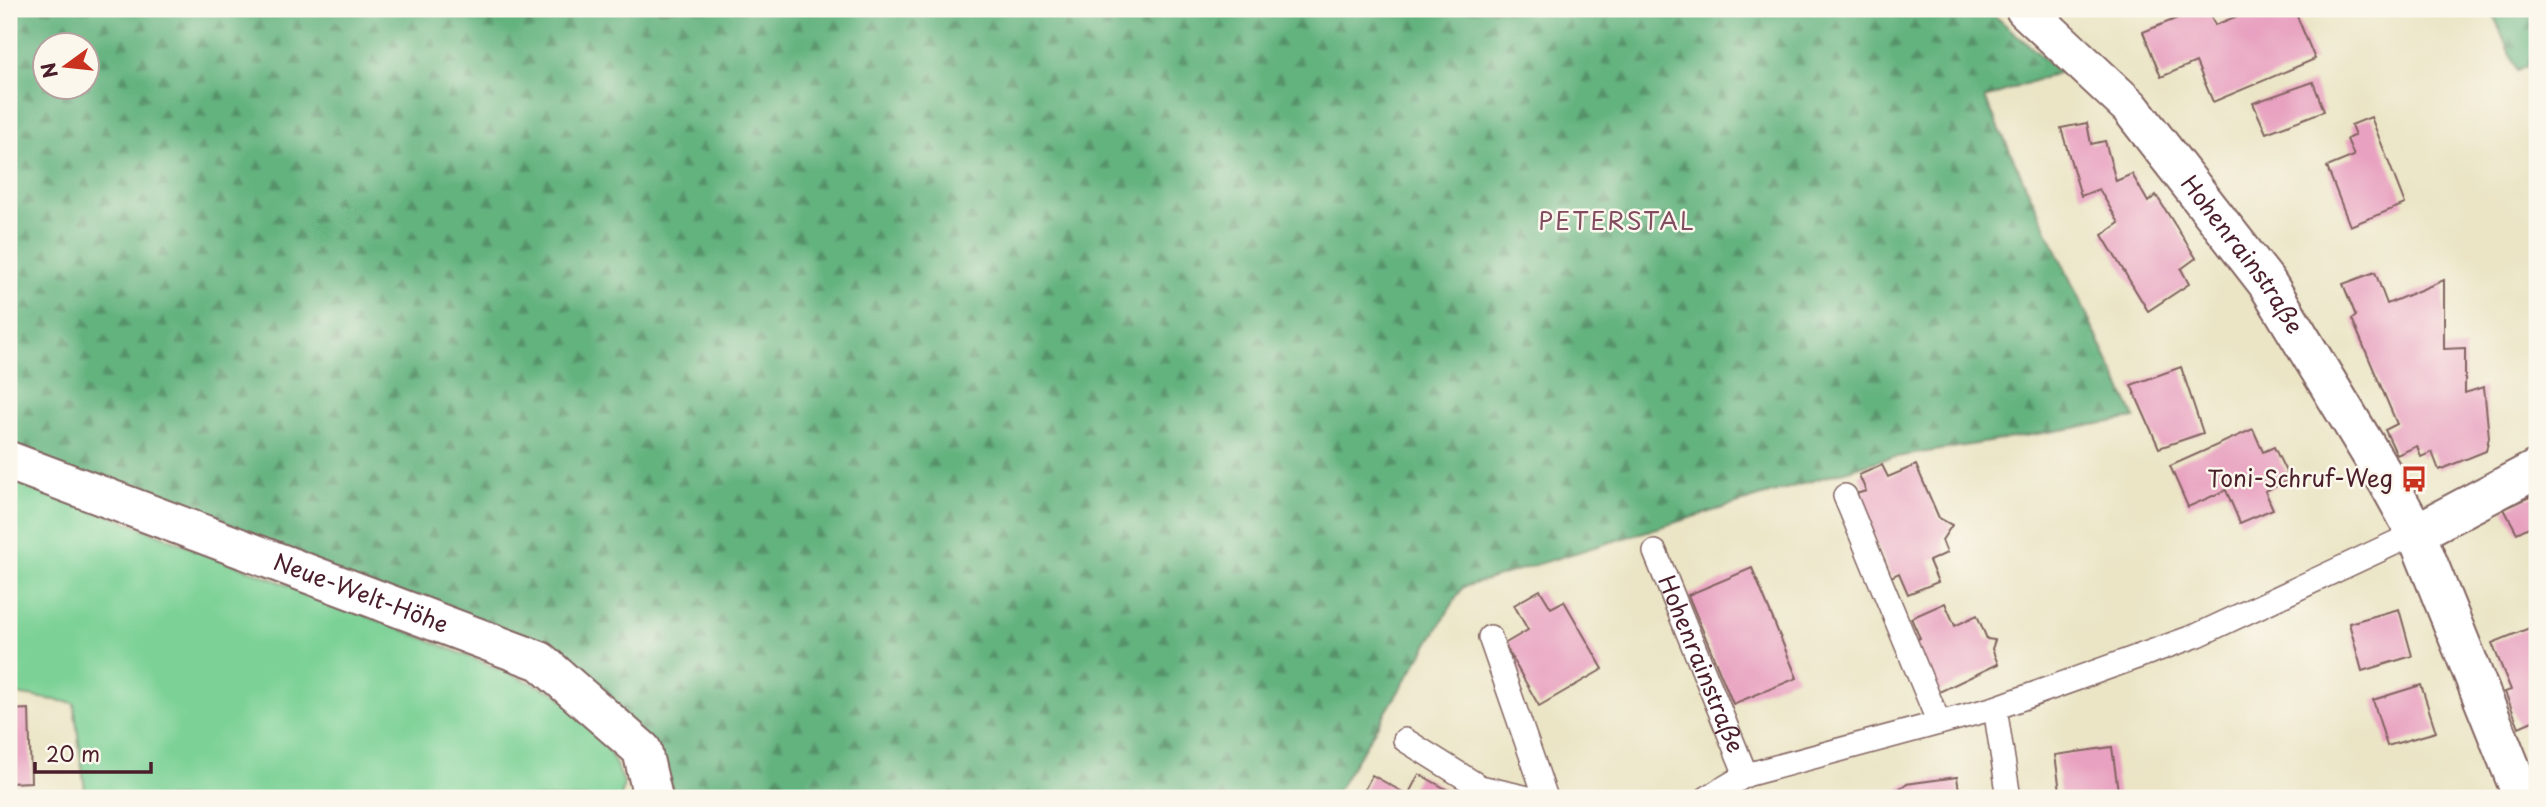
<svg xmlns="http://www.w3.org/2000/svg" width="2546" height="807" viewBox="0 0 2546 807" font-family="'Playpen Sans',sans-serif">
<defs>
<pattern id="forest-firs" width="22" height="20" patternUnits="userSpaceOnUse" patternTransform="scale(1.75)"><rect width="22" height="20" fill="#64b37f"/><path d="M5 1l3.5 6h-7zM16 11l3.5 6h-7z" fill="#549168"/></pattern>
</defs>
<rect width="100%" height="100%" fill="#fbf7ec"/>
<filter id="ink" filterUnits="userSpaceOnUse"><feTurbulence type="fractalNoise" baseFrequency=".0143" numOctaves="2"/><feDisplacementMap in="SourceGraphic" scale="14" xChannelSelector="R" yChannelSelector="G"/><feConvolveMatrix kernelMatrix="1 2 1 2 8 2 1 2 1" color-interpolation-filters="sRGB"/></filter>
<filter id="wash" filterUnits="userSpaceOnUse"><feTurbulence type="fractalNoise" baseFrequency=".00686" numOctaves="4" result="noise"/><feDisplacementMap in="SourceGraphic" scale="28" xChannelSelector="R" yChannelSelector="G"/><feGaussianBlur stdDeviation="1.57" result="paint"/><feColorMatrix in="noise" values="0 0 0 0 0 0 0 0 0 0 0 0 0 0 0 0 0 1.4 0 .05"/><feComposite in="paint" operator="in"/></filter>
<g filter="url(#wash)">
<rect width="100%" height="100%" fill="#ebe5c6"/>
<path fill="#7bd196" stroke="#627860" stroke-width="2" d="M9,476L426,639L556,693L589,721L608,749L624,782L621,798H86L74,703L9,693Z"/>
<g fill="url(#forest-firs)" stroke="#576955" stroke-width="2" fill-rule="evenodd">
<path d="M9,9H1987L2060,72L1985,98L2135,418L1884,459L1463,587L1333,798H653L642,750L540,661L9,461ZM46,46H88V88H46Z"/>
<path d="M2491,9H2537V62L2517,71Z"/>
</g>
<g id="blocks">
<g fill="#e8a1c0">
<path d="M2200,9H2208L2215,25L2255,9H2294L2315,59L2213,102L2196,62L2161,77L2143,32Z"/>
<path d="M2313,82L2324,111L2266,133L2253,103Z"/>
<path d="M2371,117L2405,204L2350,226L2327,167L2354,156L2347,139L2355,135L2351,125Z"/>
<path d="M2087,123L2091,144L2105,141L2116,181L2132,174L2148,202L2156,195L2196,258L2181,269L2189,284L2148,311L2102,235L2119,223L2099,189L2081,196L2061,128Z"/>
<path d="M2375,272L2387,304L2444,280V349L2465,348V393L2484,387L2489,437L2486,451L2439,470L2432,452L2421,457L2417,446L2397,455L2385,430L2397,424L2352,319L2356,316L2343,284Z"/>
<path d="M2181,367L2203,433L2159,448L2131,385Z"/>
<path d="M2253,429L2263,452L2274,447L2290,480L2265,491L2273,509L2240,523L2226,490L2188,507L2170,466Z"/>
<path d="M1882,465L1888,477L1916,465L1939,518L1952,525L1942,540L1947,553L1929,561L1938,582L1908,594L1899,573L1891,577L1856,494L1866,491L1859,475Z"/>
<path d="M2534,495L2537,501V523L2517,533L2504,509Z"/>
<path d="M1752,568L1797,678L1733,704L1688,595Z"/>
<path d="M1540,590L1551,608L1564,601L1603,669L1539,706L1504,644L1528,630L1514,605Z"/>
<path d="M1945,603L1955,626L1977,615L1987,639L1995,640L1992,649L1998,664L1933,695L1911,642L1920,638L1911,618Z"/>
<path d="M2399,609L2412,656L2362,671L2349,623Z"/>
<path d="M2537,625V719L2519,727L2505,692L2511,690L2492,643Z"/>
<path d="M2421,685L2436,732L2387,746L2373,700Z"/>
<path d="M29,709L31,782L9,783V710Z"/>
<path d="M2112,747L2119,798H2061L2055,755Z"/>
<path d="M1419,774L1462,798H1360L1372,775L1408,795Z"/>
<path d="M1957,777L1960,798H1891L1890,795L1906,784Z"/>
</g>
</g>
</g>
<g filter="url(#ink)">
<use href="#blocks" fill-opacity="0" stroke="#826461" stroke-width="2"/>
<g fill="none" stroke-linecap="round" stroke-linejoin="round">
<g stroke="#826461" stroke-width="26">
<g id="service">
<path d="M1845,496L1939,723"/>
<path id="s1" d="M1655,552L1746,775"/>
<path d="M1490,637L1546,798"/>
<path d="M1995,708L2009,798"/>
<path d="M1405,740L1480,787L1528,798"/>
<path d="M1707,798L1746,775L1995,708L2198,635L2416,533"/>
</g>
</g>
<g stroke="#826461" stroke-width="42">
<g id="minor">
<path id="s2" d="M2025,9L2130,107L2267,283L2389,484L2416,533L2523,798"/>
<path id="s3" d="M9,461L540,661L642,750L653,798"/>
<path d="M2416,533L2537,469"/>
</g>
</g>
<use href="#service" stroke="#fff" stroke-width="23"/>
<use href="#minor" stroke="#fff" stroke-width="38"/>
</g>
</g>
<defs>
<g id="bus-bare" transform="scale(2.1)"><path d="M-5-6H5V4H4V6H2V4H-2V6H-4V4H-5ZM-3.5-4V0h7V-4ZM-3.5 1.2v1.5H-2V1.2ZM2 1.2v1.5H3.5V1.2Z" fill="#c8321e" stroke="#fbf7ec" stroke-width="2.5" paint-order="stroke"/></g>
</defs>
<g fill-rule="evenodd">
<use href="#bus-bare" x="2414" y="479"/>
</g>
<g text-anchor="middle" stroke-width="5" stroke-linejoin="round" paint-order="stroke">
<g font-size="23" fill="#4a1f2b" stroke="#fbf7ec">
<text dy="8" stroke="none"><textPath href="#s2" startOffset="329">Hohenrainstraße</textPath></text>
<text dy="8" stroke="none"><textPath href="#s3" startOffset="376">Neue-Welt-Höhe</textPath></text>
<text dy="8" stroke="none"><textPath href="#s1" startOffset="121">Hohenrainstraße</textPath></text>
</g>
<g font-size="23" fill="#4a1f2b" stroke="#fbf7ec" text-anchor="end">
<text x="2393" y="487">Toni-Schruf-Weg</text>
</g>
<g font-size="24" letter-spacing="2" fill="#814c5f" stroke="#fbf7ec">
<text x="1617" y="230">PETERSTAL</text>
</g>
</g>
<rect width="2546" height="807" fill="none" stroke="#fbf7ec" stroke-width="35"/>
<g transform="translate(66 66) rotate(255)"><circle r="33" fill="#fbf7ec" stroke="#b4a19f" stroke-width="2"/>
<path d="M0-5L12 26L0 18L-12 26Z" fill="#c8321e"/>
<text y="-10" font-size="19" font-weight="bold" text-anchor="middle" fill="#4a1f2b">N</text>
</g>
<path d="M35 762v10h116v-10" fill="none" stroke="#4a1f2b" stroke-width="3.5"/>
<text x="46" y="762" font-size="21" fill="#4a1f2b" stroke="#fbf7ec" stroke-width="5" paint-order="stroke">20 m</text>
</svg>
